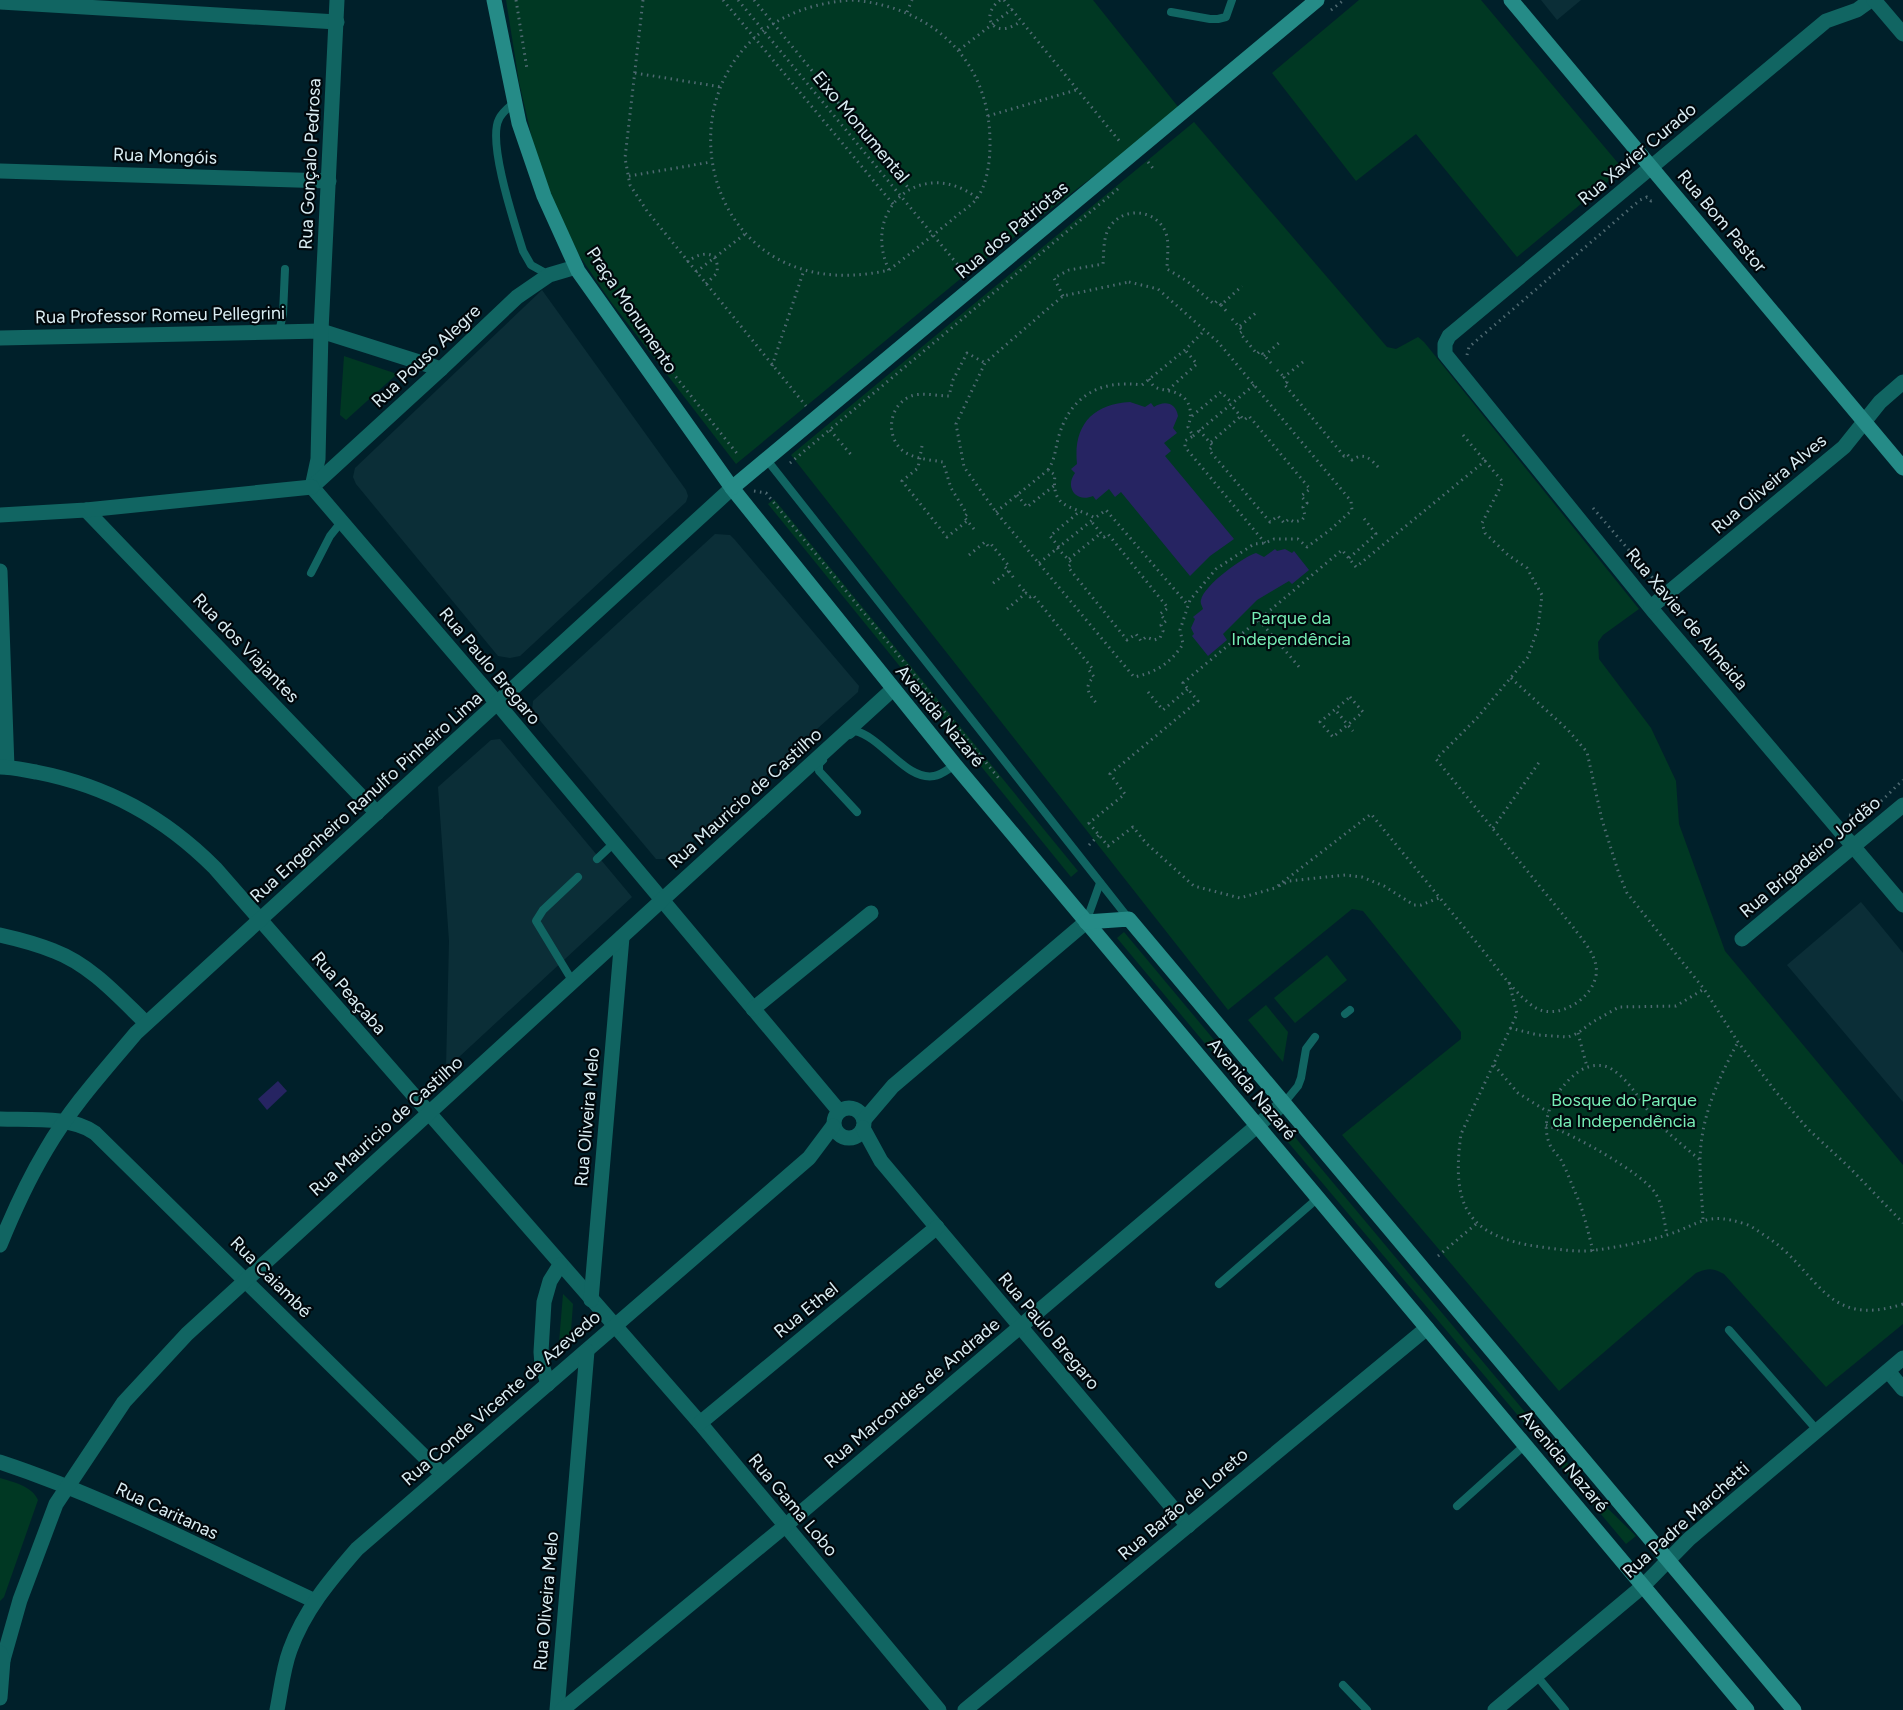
<svg xmlns="http://www.w3.org/2000/svg" width="1903" height="1710" viewBox="0 0 1903 1710" font-family="Figtree,sans-serif">
<rect width="100%" height="100%" fill="#00202a"/>
<g fill="#0b2e37">
<path d="M1541,0H1581L1557,20Z"/>
<path d="M542,290L686,490L688,496L686,502L520,656L510,658L498,656L356,484L353,477L355,468Z"/>
<path d="M715,534L730,535L735,540L859,686L858,692L673,859H656L532,711L533,701Z"/>
<path d="M500,739L632,897L446,1069L449,941L438,787L491,740Z"/>
<path d="M1861,902L1903,953V1102L1787,965Z"/>
</g>
<g fill="#003823">
<path d="M506,0H1093L1179,108L1142,139L965,275L736,464L611,302L579,255L541,178L519,82Z"/>
<path d="M1359,0H1481L1623,169L1517,257L1416,134L1356,181L1272,73Z"/>
<path d="M1194,122L1387,347L1396,349L1418,337L1424,342L1639,609L1603,635L1598,642L1599,659L1651,728L1676,781L1679,824L1725,951L1903,1165V1324L1826,1387L1724,1274C1713,1268 1708,1268 1696,1273L1559,1391L1342,1135L1461,1039V1032L1363,911L1352,909L1228,1010L791,455Z"/>
<path d="M344,356L397,374L346,420L340,415Z"/>
<path d="M774,499L1078,871L1071,877L768,504Z"/>
<path d="M1124,932L1255,1089L1248,1095L1117,938Z"/>
<path d="M1327,955L1347,980L1295,1023L1274,998Z"/>
<path d="M1266,1005L1288,1032L1283,1062L1248,1020Z"/>
<path d="M1289,1130L1596,1497L1636,1536L1626,1544L1282,1135Z"/>
<path d="M563,1294L573,1304L570,1344L558,1355Z"/>
<path d="M0,1478C13,1482 32,1486 38,1500L4,1597L0,1601Z"/>
</g>
<g fill="#262462">
<path d="M1130,402L1145,407L1151,403L1154,407C1165,400 1176,403 1178,416L1173,428L1177,433L1164,443L1171,451L1165,456L1234,539L1210,556L1190,576L1121,492L1115,497L1109,489L1096,500L1093,496C1077,503 1064,488 1075,473L1071,469L1077,464C1073,426 1092,404 1130,402Z"/>
<path d="M1275,549L1277,551L1285,549L1292,553L1294,551L1309,570L1292,584L1289,581L1257,600L1223,634L1227,640L1208,656L1192,636L1194,634L1191,628L1195,619L1193,617L1203,609C1202,605 1200,604 1201,600C1204,585 1243,557 1256,553L1264,557Z"/>
<path d="M278,1081L287,1091L267,1110L258,1099Z"/>
</g>
<g fill="none" stroke-linecap="round" stroke-linejoin="round">
<g stroke="#4f6a72" stroke-width="3" stroke-dasharray="1.5 4.5" stroke-linecap="butt">
<path d="M516,0L527,69"/>
<path d="M643,0L625,158L630,185L647,211L806,406"/>
<path d="M723,0L893,204"/>
<path d="M738,0L963,271"/>
<path d="M754,0L910,190"/>
<path d="M852,0C933,7 991,61 990,145C990,161 987,185 977,198C972,206 960,212 953,219C932,236 911,253 889,270C678,319 640,14 852,0Z"/>
<path d="M1000,0C978,17 995,41 1021,21"/>
<path d="M1004,0L1121,143"/>
<path d="M1331,10L1344,0"/>
<path d="M907,12L912,0"/>
<path d="M959,50L1012,9"/>
<path d="M635,73L721,87"/>
<path d="M988,116L1076,90"/>
<path d="M1148,162L1155,171"/>
<path d="M629,176L711,162"/>
<path d="M588,251L612,288"/>
<path d="M687,262C701,251 720,249 717,273L705,285"/>
<path d="M889,270C860,208 923,156 977,198"/>
<path d="M696,272L745,234"/>
<path d="M1129,282L1158,289L1218,342L1351,501L1352,510L1330,530L1307,547L1298,539H1274L1265,543L1254,544L1216,569L1190,600L1180,630L1183,644C1171,663 1155,673 1134,677L996,512L964,467L956,424L985,363L1044,312L1063,296Z"/>
<path d="M1063,296L1054,278L1069,270L1103,264C1104,252 1103,238 1109,228C1124,204 1161,210 1167,237C1169,247 1167,259 1167,269L1187,281L1214,304L1217,301L1221,305L1242,286"/>
<path d="M1221,305L1228,313"/>
<path d="M1232,319L1243,331L1240,333L1257,354L1260,351L1272,364"/>
<path d="M1240,326L1257,312"/>
<path d="M1467,355L1469,347L1640,200L1647,197L1651,201L1655,198"/>
<path d="M1264,356L1281,341"/>
<path d="M1303,362L1284,377L1287,382L1284,384L1344,456L1347,454L1352,460C1365,451 1371,460 1380,469"/>
<path d="M772,366L804,270"/>
<path d="M1277,370L1284,377"/>
<path d="M672,372L739,456"/>
<path d="M1149,379C1151,382 1152,385 1155,387C1160,390 1168,390 1174,392C1191,398 1193,412 1188,427L1193,436L1185,441V447L1265,543"/>
<path d="M1168,390L1197,364L1185,350"/>
<path d="M1192,416L1221,392L1232,403"/>
<path d="M830,430L853,457"/>
<path d="M1199,430L1213,446L1209,450L1270,522L1278,516L1284,523L1289,519L1294,522L1302,520L1305,516L1303,507L1307,503L1301,496L1310,489L1249,416L1244,420L1230,404"/>
<path d="M1463,435L1485,461"/>
<path d="M1193,436L1254,385"/>
<path d="M1211,442L1241,416"/>
<path d="M922,446L918,468L902,481L947,537L967,521"/>
<path d="M1485,461L1503,482L1482,523L1485,533L1508,555L1527,568L1542,595L1538,628L1528,657L1477,718L1436,759L1573,927C1581,938 1594,952 1596,966C1601,993 1561,1022 1536,1008C1517,997 1495,965 1481,948C1444,903 1407,858 1371,814L1275,888L1240,898L1194,886L1146,843L1133,827L1108,846L1089,823L1125,794L1110,774L1198,701L1183,683L1342,550L1356,567Z"/>
<path d="M790,463L1119,188"/>
<path d="M1048,470C1055,459 1055,451 1058,439C1069,397 1099,379 1142,385L1185,350L1204,331"/>
<path d="M754,491L766,493L1001,781"/>
<path d="M1017,495L1027,507L1055,485"/>
<path d="M1593,508L1657,583"/>
<path d="M996,512L1048,470L1055,475C1051,509 1071,505 1093,517L1095,518L1106,510L1188,605"/>
<path d="M974,529L964,517L967,514L951,488L943,462C931,460 917,459 906,453C885,440 887,406 911,396C922,392 937,396 949,396L953,380L967,353L985,363"/>
<path d="M1059,547L1050,536L1079,512"/>
<path d="M1057,548L1072,563L1068,567L1127,640L1136,634L1141,641L1146,637L1154,640L1160,638L1163,631L1161,625L1166,621L1160,614L1168,608L1108,534L1104,537L1091,521"/>
<path d="M969,555L985,542L988,546L991,544L1008,565L1005,567L1009,571L992,584"/>
<path d="M1349,558L1376,534L1362,516"/>
<path d="M1069,559L1100,534"/>
<path d="M1039,563L1095,518"/>
<path d="M1009,571L1015,580"/>
<path d="M1019,585L1026,593"/>
<path d="M1007,609L1026,593L1030,597L1033,595L1092,668L1089,670L1094,677C1083,687 1089,694 1097,704"/>
<path d="M1259,620L1300,668"/>
<path d="M1511,678L1568,730L1587,752L1602,820L1619,874L1627,893L1704,989L1738,1042L1776,1092L1808,1129L1850,1168L1903,1223"/>
<path d="M1148,692L1163,710L1188,689"/>
<path d="M1350,697L1363,712L1333,737L1320,722Z"/>
<path d="M1337,712L1353,731"/>
<path d="M1849,815C1870,818 1888,793 1903,780"/>
<path d="M1493,828L1540,761"/>
<path d="M1089,845L1099,835"/>
<path d="M1279,886L1289,881L1345,875L1362,877L1384,886L1414,905H1421L1439,898"/>
<path d="M1509,982L1517,1014L1461,1134C1451,1206 1467,1237 1541,1247C1558,1249 1579,1253 1596,1250C1619,1247 1644,1242 1667,1235C1701,1224 1706,1211 1745,1224C1752,1226 1758,1231 1764,1235C1819,1269 1823,1330 1903,1304"/>
<path d="M1510,1028L1538,1035L1568,1037L1578,1033L1591,1023L1619,1007L1676,1006L1704,989"/>
<path d="M1578,1033L1587,1067"/>
<path d="M1494,1065L1518,1093L1548,1112"/>
<path d="M1546,1125C1571,1133 1643,1173 1656,1194C1663,1206 1664,1221 1667,1235"/>
<path d="M1703,1219C1702,1200 1700,1181 1700,1162C1700,1119 1718,1079 1738,1042"/>
<path d="M1593,1251C1588,1232 1584,1212 1576,1194C1571,1183 1567,1171 1561,1160C1558,1155 1553,1151 1550,1145C1539,1120 1554,1093 1573,1076C1582,1067 1598,1062 1610,1068C1632,1081 1642,1106 1658,1123C1671,1136 1686,1148 1700,1160"/>
<path d="M1438,1256L1476,1224"/>
</g>
<g stroke="#116562" stroke-width="8">
<path d="M1171,12L1210,19H1218L1226,17L1232,0"/>
<path d="M515,102C509,107 502,112 499,119C487,142 515,225 523,251L531,265L549,275"/>
<path d="M279,332L283,314L285,269"/>
<path d="M767,460L1129,919"/>
<path d="M311,573L330,536L342,521"/>
<path d="M850,735L855,731C882,737 906,781 934,776C942,775 948,769 955,765"/>
<path d="M823,760L819,764V771L857,812"/>
<path d="M597,859L614,843"/>
<path d="M1086,922L1100,883"/>
<path d="M573,982L536,921L543,910L578,877"/>
<path d="M1345,1014L1350,1010"/>
<path d="M1284,1103L1298,1086L1301,1078L1306,1049L1315,1037"/>
<path d="M1219,1284L1318,1198"/>
<path d="M1729,1330L1817,1430"/>
<path d="M1457,1506L1525,1445"/>
<path d="M1536,1675L1565,1710"/>
<path d="M1343,1685L1367,1710"/>
</g>
<g stroke="#116562" stroke-width="15">
<path d="M1871,0L1857,10L1826,21L1449,336L1445,344V354L1655,613L1903,905"/>
<path d="M1874,0L1903,34"/>
<path d="M0,2L337,22"/>
<path d="M0,171L329,181"/>
<path d="M0,338L321,331L441,369"/>
<path d="M312,487L318,459L321,331L337,0"/>
<path d="M86,510L377,813"/>
<path d="M0,571L7,767"/>
<path d="M1651,607L1844,447L1880,402L1903,382"/>
<path d="M497,703L839,1111"/>
<path d="M0,767C12,767 24,770 36,772C108,786 164,817 215,868L700,1423L939,1710"/>
<path d="M0,935C18,939 37,944 54,951C91,965 119,997 146,1023"/>
<path d="M1742,939L1903,805"/>
<path d="M753,1009L871,913"/>
<circle cx="849" cy="1123" r="15"/>
<path d="M0,1119C28,1120 73,1116 95,1133L442,1474"/>
<path d="M864,1120L893,1086L1086,922"/>
<path d="M863,1128L881,1161L1188,1526"/>
<path d="M591,1300L622,937"/>
<path d="M1888,1371L1903,1389"/>
<path d="M548,1384L542,1365L541,1352L544,1302L550,1281L560,1265"/>
<path d="M700,1423L937,1227"/>
<path d="M0,1462C109,1498 211,1553 315,1601"/>
<path d="M3,1660L20,1600L56,1504L124,1402L187,1334L892,690"/>
<path d="M277,1710C281,1690 283,1669 290,1650C304,1611 330,1580 357,1549L809,1158L833,1126"/>
<path d="M557,1710L587,1351"/>
<path d="M562,1710L785,1526L1284,1103"/>
<path d="M965,1710L1427,1328"/>
</g>
<g stroke="#116562" stroke-width="15">
<path d="M312,487L441,369L517,297L549,275L576,267"/>
<path d="M312,487L497,703"/>
<path d="M0,515L86,510L312,487"/>
<path d="M0,1245C13,1213 28,1180 46,1150C71,1107 105,1070 136,1033L732,488"/>
<path d="M0,1653L3,1660L0,1698"/>
<path d="M1495,1710L1643,1586L1689,1539L1903,1358"/>
</g>
<g stroke="#258b87" stroke-width="15">
<path d="M494,0L519,123L544,196L578,271L732,488L955,765L1747,1710"/>
<path d="M1511,0L1903,468"/>
<path d="M732,488L1317,0"/>
<path d="M1086,922L1129,919L1794,1710"/>
</g>
</g>
<g text-anchor="middle" stroke-width="4.5" stroke-linejoin="round" paint-order="stroke">
<g font-size="18" fill="#daedf3" stroke="#00080c">
<text transform="translate(861 127) rotate(50)" y="6">Eixo Monumental</text>
<text transform="translate(1637 154) rotate(-40)" y="6">Rua Xavier Curado</text>
<text transform="translate(165 156) rotate(2)" y="6">Rua Mongóis</text>
<text transform="translate(310 164) rotate(-87)" y="6">Rua Gonçalo Pedrosa</text>
<text transform="translate(1722 221) rotate(50)" y="6">Rua Bom Pastor</text>
<text transform="translate(1012 230) rotate(-40)" y="6">Rua dos Patriotas</text>
<text transform="translate(632 310) rotate(56)" y="6">Praça Monumento</text>
<text transform="translate(160 315) rotate(-1)" y="6">Rua Professor Romeu Pellegrini</text>
<text transform="translate(426 356) rotate(-43)" y="6">Rua Pouso Alegre</text>
<text transform="translate(1769 484) rotate(-40)" y="6">Rua Oliveira Alves</text>
<text transform="translate(1687 619) rotate(50)" y="6">Rua Xavier de Almeida</text>
<text transform="translate(246 648) rotate(46)" y="6">Rua dos Viajantes</text>
<text transform="translate(490 666) rotate(50)" y="6">Rua Paulo Bregaro</text>
<text transform="translate(940 716) rotate(50)" y="6">Avenida Nazaré</text>
<text transform="translate(366 797) rotate(-42)" y="6">Rua Engenheiro Ranulfo Pinheiro Lima</text>
<text transform="translate(745 798) rotate(-42)" y="6">Rua Mauricio de Castilho</text>
<text transform="translate(1810 857) rotate(-40)" y="6">Rua Brigadeiro Jordão</text>
<text transform="translate(349 993) rotate(49)" y="6">Rua Peaçaba</text>
<text transform="translate(1252 1089) rotate(50)" y="6">Avenida Nazaré</text>
<text transform="translate(587 1117) rotate(-85)" y="6">Rua Oliveira Melo</text>
<text transform="translate(386 1126) rotate(-42)" y="6">Rua Mauricio de Castilho</text>
<text transform="translate(271 1277) rotate(45)" y="6">Rua Caiambé</text>
<text transform="translate(806 1310) rotate(-39)" y="6">Rua Ethel</text>
<text transform="translate(1049 1331) rotate(50)" y="6">Rua Paulo Bregaro</text>
<text transform="translate(912 1393) rotate(-40)" y="6">Rua Marcondes de Andrade</text>
<text transform="translate(501 1398) rotate(-41)" y="6">Rua Conde Vicente de Azevedo</text>
<text transform="translate(1564 1461) rotate(50)" y="6">Avenida Nazaré</text>
<text transform="translate(1183 1504) rotate(-40)" y="6">Rua Barão de Loreto</text>
<text transform="translate(793 1505) rotate(50)" y="6">Rua Gama Lobo</text>
<text transform="translate(167 1511) rotate(25)" y="6">Rua Caritanas</text>
<text transform="translate(1686 1520) rotate(-42)" y="6">Rua Padre Marchetti</text>
<text transform="translate(546 1601) rotate(-85)" y="6">Rua Oliveira Melo</text>
</g>
<g font-size="18" fill="#76edb5" stroke="#00080c">
<text x="1291" y="624">Parque da<tspan x="1291" dy="21">Independência</tspan></text>
<text x="1624" y="1106">Bosque do Parque<tspan x="1624" dy="21">da Independência</tspan></text>
</g>
</g>
</svg>
